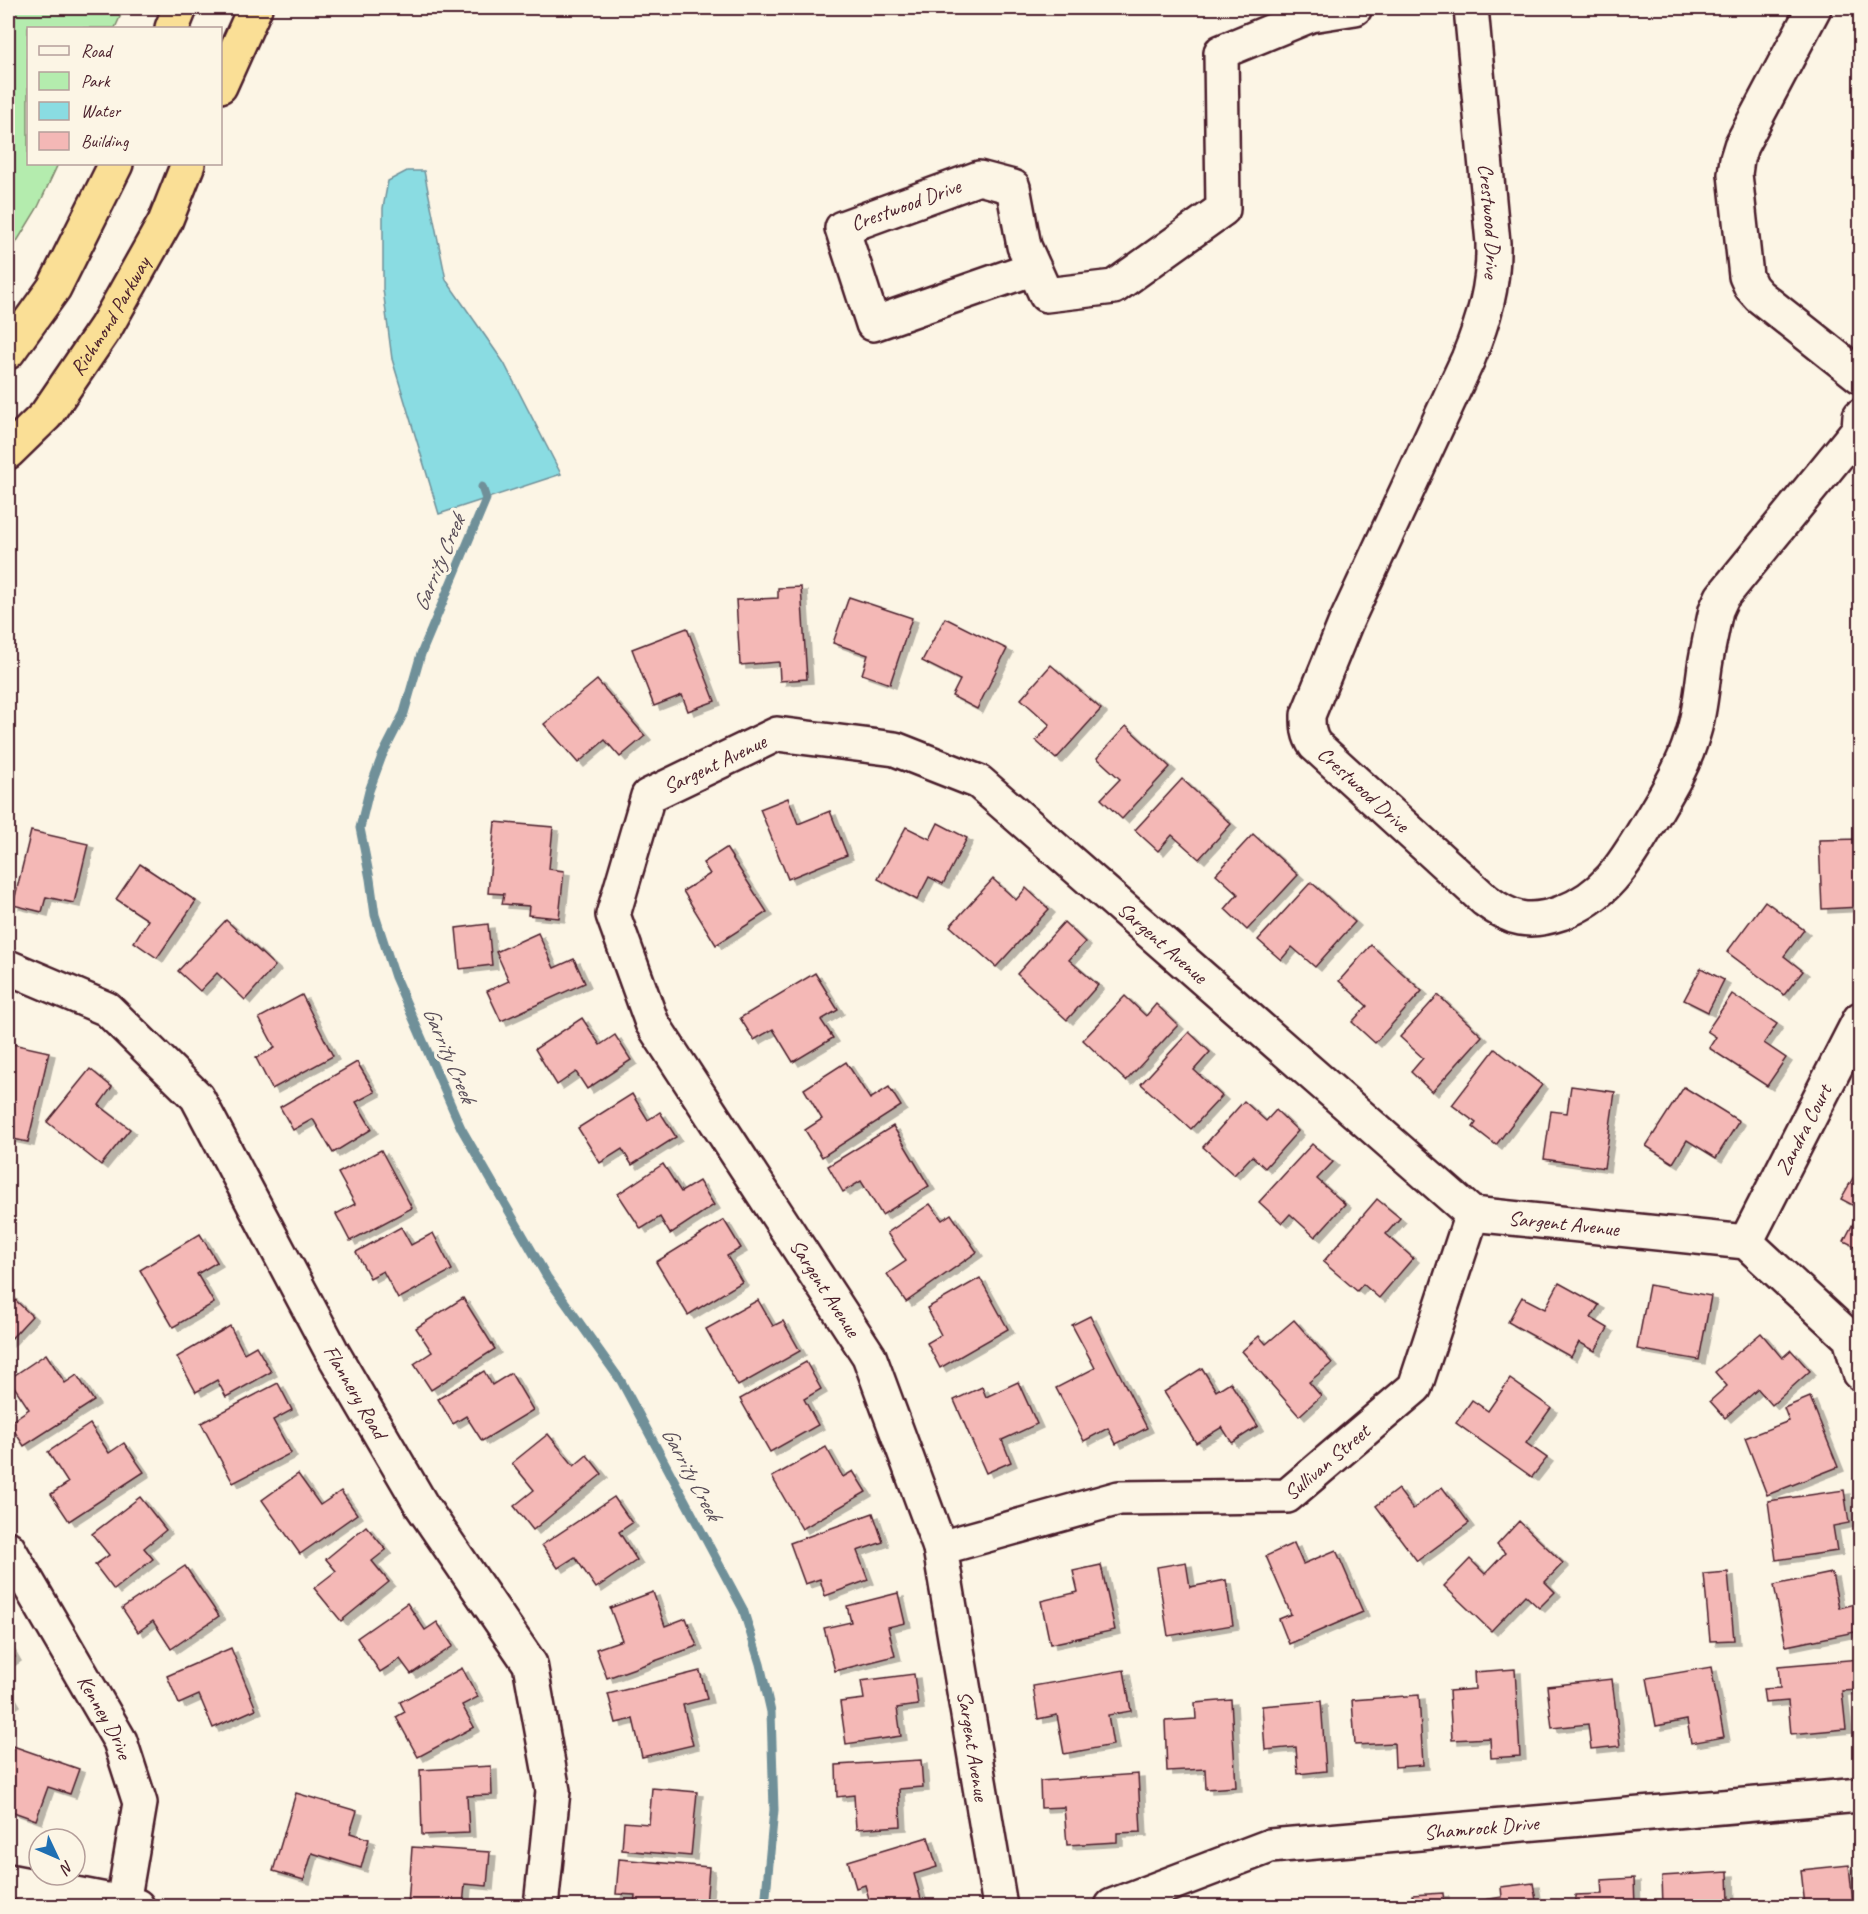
<svg xmlns="http://www.w3.org/2000/svg" width="1868" height="1914" viewBox="0 0 1868 1914" font-family="Caveat,sans-serif">
<defs>
<filter id="shadow"><feDropShadow dx="6" dy="4" stdDeviation="0" flood-color="#0004"/></filter>
</defs>
<rect width="100%" height="100%" fill="#fcf5e5"/>
<filter id="ink" filterUnits="userSpaceOnUse"><feTurbulence type="fractalNoise" baseFrequency=".0167" numOctaves="2"/><feDisplacementMap in="SourceGraphic" scale="12" xChannelSelector="R" yChannelSelector="G"/><feConvolveMatrix kernelMatrix="1 2 1 2 8 2 1 2 1" color-interpolation-filters="sRGB"/></filter>
<g filter="url(#ink)">
<path fill="#b4ecae" stroke="#7f866c" stroke-width="1.5" d="M8,8H124L115,28H28V164H58L38,207L8,256Z"/>
<path fill="#8adce2" stroke="#709099" stroke-width="1.5" d="M407,171H424L446,280L504,363L561,474L439,514L392,359L383,289V208L388,181Z"/>
<g fill="none" stroke-linecap="round" stroke-linejoin="round">
<path stroke="#709099" stroke-width="9" d="M482,487L486,499L421,654L404,713L382,756L369,791L360,828L370,879L375,915L395,977L461,1128L547,1277L621,1381L743,1609L760,1664L771,1712L774,1810L765,1906"/>
</g>
<g fill="#f4b8b6" stroke="#4a1f2b" stroke-width="1.5" filter="url(#shadow)">
<path d="M801,587L807,679L780,681L779,662L740,665L736,600L778,598V588Z"/>
<path d="M849,597L912,618L890,684L862,674L868,655L833,643Z"/>
<path d="M945,618L1007,649L977,709L952,696L960,680L922,661Z"/>
<path d="M687,628L715,701L688,711L682,695L654,706L632,649Z"/>
<path d="M1051,665L1101,709L1056,759L1036,741L1050,725L1021,699Z"/>
<path d="M597,680L645,736L620,757L605,740L578,763L544,724Z"/>
<path d="M1126,726L1170,767L1122,819L1101,799L1120,779L1097,758Z"/>
<path d="M1182,779L1231,824L1199,859L1172,835L1158,851L1135,830Z"/>
<path d="M788,798L798,824L830,811L847,855L788,879L760,809Z"/>
<path d="M495,822L553,827L549,869L564,871L559,918L528,915L529,906L502,904L504,894L488,893Z"/>
<path d="M938,823L967,838L943,884L929,877L917,900L878,879L906,827L930,839Z"/>
<path d="M31,831L88,844L74,903L46,897L42,912L13,905Z"/>
<path d="M1253,834L1298,875L1247,930L1225,909L1238,894L1216,874Z"/>
<path d="M1860,839V907L1822,909L1819,840Z"/>
<path d="M726,848L767,912L716,945L683,891L710,874L703,863Z"/>
<path d="M140,864L196,901L157,958L134,942L148,920L116,899Z"/>
<path d="M993,879L1016,900L1026,888L1049,909L996,967L950,926Z"/>
<path d="M1311,882L1355,922L1315,967L1292,947L1281,960L1258,940Z"/>
<path d="M1765,901L1804,930L1784,956L1803,971L1784,995L1727,952Z"/>
<path d="M226,920L275,966L245,1000L217,973L200,991L178,971Z"/>
<path d="M1064,922L1085,942L1069,960L1098,985L1067,1020L1017,974Z"/>
<path d="M488,924L492,965L460,969L456,928Z"/>
<path d="M538,933L554,968L574,959L585,983L501,1021L487,991L509,981L496,952Z"/>
<path d="M1371,945L1422,991L1375,1043L1352,1022L1367,1006L1339,981Z"/>
<path d="M1701,968L1724,980L1708,1012L1684,1000Z"/>
<path d="M815,973L838,1010L821,1020L833,1038L793,1062L773,1029L754,1040L740,1018Z"/>
<path d="M1732,994L1777,1024L1764,1043L1786,1058L1767,1086L1709,1048L1716,1037L1707,1031Z"/>
<path d="M302,995L333,1056L272,1089L256,1058L275,1048L259,1018Z"/>
<path d="M1438,995L1482,1036L1432,1092L1411,1072L1423,1058L1400,1037Z"/>
<path d="M1125,996L1146,1016L1156,1004L1178,1025L1126,1081L1083,1040Z"/>
<path d="M582,1018L600,1045L615,1035L631,1060L587,1089L576,1072L557,1085L535,1049Z"/>
<path d="M1189,1032L1210,1052L1194,1070L1222,1096L1191,1129L1141,1084Z"/>
<path d="M8,1043L49,1052L28,1142L8,1138Z"/>
<path d="M1495,1049L1542,1085L1496,1145L1473,1127L1476,1123L1452,1105Z"/>
<path d="M357,1062L375,1092L356,1102L372,1129L333,1153L313,1119L293,1130L280,1107Z"/>
<path d="M846,1062L870,1099L889,1087L901,1106L822,1157L805,1130L822,1119L804,1089Z"/>
<path d="M90,1069L112,1087L99,1105L130,1129L101,1165L47,1122Z"/>
<path d="M1571,1086L1615,1092L1604,1168L1544,1159L1551,1111L1567,1113Z"/>
<path d="M1684,1087L1739,1121L1716,1158L1687,1140L1673,1163L1646,1146Z"/>
<path d="M632,1094L648,1120L660,1112L676,1137L632,1165L622,1149L600,1163L578,1128Z"/>
<path d="M1244,1101L1266,1121L1276,1110L1298,1131L1265,1168L1252,1156L1234,1175L1203,1147Z"/>
<path d="M893,1126L929,1186L882,1215L861,1181L843,1192L828,1166Z"/>
<path d="M1312,1144L1333,1162L1317,1179L1345,1204L1315,1237L1290,1214L1282,1223L1259,1202Z"/>
<path d="M381,1150L412,1208L350,1241L336,1214L355,1204L338,1173Z"/>
<path d="M663,1164L681,1192L699,1181L714,1205L670,1234L660,1217L641,1229L618,1194Z"/>
<path d="M1857,1171L1860,1173V1209L1841,1199Z"/>
<path d="M1377,1199L1400,1218L1386,1234L1413,1258L1379,1298L1363,1284L1357,1291L1323,1262Z"/>
<path d="M930,1204L942,1220L951,1214L977,1252L906,1302L887,1274L906,1261L887,1233Z"/>
<path d="M1860,1210V1249L1844,1241Z"/>
<path d="M724,1220L741,1248L727,1256L742,1282L688,1315L656,1262Z"/>
<path d="M401,1227L411,1245L433,1233L452,1270L398,1299L383,1271L370,1278L356,1252Z"/>
<path d="M200,1234L217,1262L197,1274L214,1303L173,1327L140,1270Z"/>
<path d="M980,1278L1008,1329L940,1368L927,1343L941,1335L927,1308Z"/>
<path d="M1559,1283L1599,1305L1591,1318L1608,1328L1595,1351L1579,1342L1571,1357L1508,1322L1522,1297L1545,1309Z"/>
<path d="M1649,1285L1711,1296L1699,1360L1637,1349Z"/>
<path d="M8,1293L32,1316L8,1342Z"/>
<path d="M463,1298L495,1349L431,1390L414,1364L432,1352L416,1328Z"/>
<path d="M758,1300L773,1326L783,1321L800,1351L738,1386L706,1329Z"/>
<path d="M1090,1316L1147,1428L1116,1444L1108,1428L1084,1441L1056,1388L1095,1368L1072,1325Z"/>
<path d="M1294,1320L1332,1363L1309,1382L1321,1396L1299,1416L1242,1351L1259,1336L1266,1344Z"/>
<path d="M230,1326L244,1353L256,1346L271,1372L226,1397L217,1380L196,1392L177,1357Z"/>
<path d="M1761,1333L1782,1358L1791,1350L1810,1371L1772,1405L1758,1389L1725,1418L1710,1401L1727,1386L1715,1372Z"/>
<path d="M46,1354L65,1383L77,1375L94,1401L24,1446L9,1423L29,1409L9,1379Z"/>
<path d="M806,1362L821,1389L804,1399L818,1425L770,1452L740,1399Z"/>
<path d="M1202,1368L1216,1391L1230,1382L1258,1426L1232,1443L1222,1427L1196,1443L1164,1392Z"/>
<path d="M484,1371L492,1385L511,1373L533,1410L482,1441L466,1416L453,1424L438,1399Z"/>
<path d="M1510,1379L1551,1408L1526,1443L1547,1458L1532,1477L1456,1423L1472,1400L1488,1411Z"/>
<path d="M1018,1382L1037,1424L1002,1440L1011,1462L986,1473L954,1400L982,1387L986,1397Z"/>
<path d="M278,1383L292,1410L273,1420L291,1453L233,1483L201,1423Z"/>
<path d="M1810,1397L1838,1467L1767,1495L1745,1438L1789,1421L1784,1408Z"/>
<path d="M90,1424L109,1453L124,1443L144,1472L69,1521L51,1494L68,1483L48,1452Z"/>
<path d="M548,1434L574,1466L587,1455L602,1474L533,1530L514,1506L534,1490L512,1463Z"/>
<path d="M826,1447L843,1477L853,1471L866,1492L802,1529L772,1477Z"/>
<path d="M298,1474L320,1505L341,1491L357,1514L300,1554L262,1500Z"/>
<path d="M1442,1487L1469,1523L1417,1561L1376,1506L1398,1489L1413,1509Z"/>
<path d="M1844,1490L1849,1523L1833,1526L1837,1551L1776,1560L1768,1501Z"/>
<path d="M140,1497L166,1530L144,1548L153,1559L114,1590L95,1565L109,1555L92,1534Z"/>
<path d="M614,1497L632,1523L619,1532L637,1560L596,1588L575,1557L558,1568L542,1545Z"/>
<path d="M873,1513L883,1542L857,1551L868,1580L825,1596L820,1579L805,1584L790,1543Z"/>
<path d="M1519,1521L1563,1563L1545,1582L1555,1592L1539,1608L1525,1595L1491,1631L1444,1586L1470,1559L1485,1574L1505,1553L1497,1545Z"/>
<path d="M366,1526L386,1550L372,1561L389,1582L341,1621L314,1588L336,1571L326,1559Z"/>
<path d="M1294,1543L1303,1564L1336,1550L1363,1612L1289,1644L1279,1619L1291,1614L1266,1556Z"/>
<path d="M1186,1562L1190,1587L1226,1580L1233,1625L1168,1636L1157,1567Z"/>
<path d="M1101,1565L1115,1630L1050,1644L1041,1601L1078,1592L1073,1571Z"/>
<path d="M185,1566L219,1616L171,1649L153,1621L138,1632L122,1608Z"/>
<path d="M1728,1572L1734,1640L1710,1641L1704,1574Z"/>
<path d="M1832,1573L1839,1608L1855,1604L1860,1631L1786,1646L1774,1585Z"/>
<path d="M653,1592L665,1626L686,1618L697,1646L607,1678L596,1649L622,1640L610,1608Z"/>
<path d="M898,1593L905,1623L888,1627L895,1656L835,1671L824,1628L851,1622L847,1606Z"/>
<path d="M407,1603L425,1630L437,1622L453,1646L411,1674L400,1659L380,1672L357,1638Z"/>
<path d="M8,1645L15,1657L8,1662Z"/>
<path d="M231,1648L256,1709L213,1728L199,1695L179,1704L167,1676Z"/>
<path d="M1860,1659V1690L1842,1691L1846,1729L1791,1734L1788,1701L1765,1703L1763,1689L1780,1688L1778,1666Z"/>
<path d="M1711,1667L1724,1737L1691,1743L1687,1720L1656,1726L1647,1678Z"/>
<path d="M462,1668L478,1697L462,1705L474,1727L418,1757L396,1717L405,1712L400,1702Z"/>
<path d="M1515,1669L1520,1756L1491,1758L1490,1738L1452,1740L1449,1691L1475,1689L1474,1672Z"/>
<path d="M1124,1670L1131,1711L1108,1715L1113,1745L1064,1754L1057,1715L1038,1719L1033,1686Z"/>
<path d="M700,1671L707,1699L683,1705L693,1745L642,1757L633,1719L616,1723L608,1694Z"/>
<path d="M914,1674L918,1705L897,1708L901,1736L846,1744L840,1702L864,1699L861,1681Z"/>
<path d="M1612,1679L1620,1746L1591,1749L1588,1724L1552,1728L1547,1686Z"/>
<path d="M8,1692L14,1702L8,1706Z"/>
<path d="M1419,1695L1423,1765L1395,1767L1394,1743L1355,1745L1352,1700Z"/>
<path d="M1231,1700L1236,1787L1206,1789L1205,1769L1167,1771L1165,1721L1196,1719L1195,1703Z"/>
<path d="M1321,1701L1326,1771L1298,1774L1296,1747L1265,1750L1262,1706Z"/>
<path d="M13,1746L79,1769L70,1794L48,1787L36,1820L8,1810V1762Z"/>
<path d="M921,1760L923,1787L899,1789L901,1826L856,1829L854,1795L837,1797L836,1765Z"/>
<path d="M491,1766L492,1795L467,1796L469,1833L422,1835L420,1770Z"/>
<path d="M1138,1774L1141,1832L1117,1833V1842L1067,1845L1064,1807L1041,1808L1040,1781Z"/>
<path d="M652,1788L697,1792L691,1856L622,1850L624,1822L649,1824Z"/>
<path d="M296,1793L357,1811L350,1833L369,1839L361,1868L312,1853L304,1880L273,1871Z"/>
<path d="M928,1837L937,1867L914,1874L923,1906H871L865,1885L856,1888L848,1861Z"/>
<path d="M412,1847L490,1852L487,1886L465,1884L463,1906H408Z"/>
<path d="M619,1859L709,1867L706,1906H634L635,1895L616,1894Z"/>
<path d="M1849,1865L1853,1904L1860,1903V1906H1805L1801,1870Z"/>
<path d="M1728,1872L1729,1902L1706,1903L1707,1906H1663L1662,1876Z"/>
<path d="M1634,1878L1635,1906H1575V1895L1602,1894L1601,1880Z"/>
<path d="M1533,1883L1537,1906H1472L1471,1902L1502,1897L1501,1887Z"/>
<path d="M1443,1893L1444,1906H1413L1412,1895Z"/>
<path d="M1352,1904V1906H1327Z"/>
</g>
<g fill="none" stroke-linecap="round" stroke-linejoin="round">
<g stroke="#4a1f2b" stroke-width="38">
<g id="street">
<path id="s1" d="M1471,8L1493,243C1494,287 1484,319 1468,359L1345,624L1308,715C1308,727 1308,735 1315,745L1485,900C1511,920 1529,924 1561,913C1607,896 1626,861 1650,821C1666,794 1682,769 1691,740C1699,718 1701,695 1704,673C1706,656 1710,640 1713,624L1716,610L1722,597L1859,429L1860,416"/>
<path d="M1814,8L1741,146L1737,159L1735,174L1746,276L1751,287L1759,296L1860,376"/>
<path id="s2" d="M1034,268L873,324L842,228L979,178L1013,187L1024,246L1046,295L1114,287L1223,209L1221,52L1311,15L1355,8"/>
<path id="s3" d="M8,967L107,1009L197,1097L331,1350L422,1506L530,1664L553,1791L541,1906"/>
<path id="s4" d="M1746,1242L1860,1019"/>
<path id="s5" d="M8,1548L120,1741L140,1803L123,1903"/>
<path id="s6" d="M940,1548L1119,1498L1287,1496L1415,1387L1472,1214"/>
<path id="s7" d="M1000,1906L940,1548L869,1356L652,1023L613,915L648,796L777,734L895,749L979,782L1472,1214L1746,1242L1850,1338L1860,1373"/>
</g>
</g>
<g stroke="#4a1f2b" stroke-width="38">
<g id="secondary">
<path d="M8,1881L137,1906"/>
<path id="s8" d="M1112,1906L1270,1846L1860,1795"/>
</g>
</g>
<g stroke="#4a1f2b" stroke-width="38">
<g id="highway">
<path d="M172,28L180,8"/>
<path d="M220,86L255,8"/>
<path d="M8,352L54,288L116,164"/>
<path id="s9" d="M8,452L46,415L106,327L165,222L188,164"/>
</g>
</g>
<use href="#street" stroke="#fcf5e5" stroke-width="33"/>
<use href="#secondary" stroke="#fcf5e5" stroke-width="33"/>
<use href="#highway" stroke="#fadf96" stroke-width="33"/>
</g>
</g>
<g text-anchor="middle" stroke-width="6" stroke-linejoin="round" paint-order="stroke">
<g font-size="21" fill="#4a1f2b" stroke="#fcf5e5">
<text dy="7" stroke="none"><textPath href="#s2" startOffset="339">Crestwood Drive</textPath></text>
<text dy="7" stroke="none"><textPath href="#s1" startOffset="214">Crestwood Drive</textPath></text>
<text dy="7" stroke="none"><textPath href="#s9" startOffset="171">Richmond Parkway</textPath></text>
<text dy="7" stroke="none"><textPath href="#s7" startOffset="1278">Sargent Avenue</textPath></text>
<text dy="7" stroke="none"><textPath href="#s1" startOffset="843">Crestwood Drive</textPath></text>
<text dy="7" stroke="none"><textPath href="#s7" startOffset="1800">Sargent Avenue</textPath></text>
<text dy="7" stroke="none"><textPath href="#s4" startOffset="126">Zandra Court</textPath></text>
<text dy="7" stroke="none"><textPath href="#s7" startOffset="2304">Sargent Avenue</textPath></text>
<text transform="translate(825 1288) rotate(57)" y="7">Sargent Avenue</text>
<text dy="7" stroke="none"><textPath href="#s3" startOffset="568">Flannery Road</textPath></text>
<text dy="7" stroke="none"><textPath href="#s6" startOffset="406">Sullivan Street</textPath></text>
<text dy="7" stroke="none"><textPath href="#s5" startOffset="195">Kenney Drive</textPath></text>
<text transform="translate(973 1746) rotate(81)" y="7">Sargent Avenue</text>
<text dy="7" stroke="none"><textPath href="#s8" startOffset="381">Shamrock Drive</textPath></text>
</g>
<g font-size="22" font-style="italic" fill="#5a4e59" stroke="#fcf5e5">
<text transform="translate(438 563) rotate(-67)" y="8">Garrity Creek</text>
<text transform="translate(450 1054) rotate(67)" y="8">Garrity Creek</text>
<text transform="translate(692 1473) rotate(62)" y="8">Garrity Creek</text>
</g>
</g>
<rect width="1868" height="1914" fill="none" stroke="#fcf5e5" stroke-width="30"/>
<rect x="15" y="15" width="1838" height="1884" fill="none" stroke="#4a1f2b" stroke-width="2" filter="url(#ink)"/>
<rect x="27" y="27" width="195" height="138" fill="#fcf5e5" stroke="#b59f9b" stroke-width="1.5"/>
<rect x="39" y="46" width="30" height="9" fill="#fcf5e5" stroke="#b59f9b" stroke-width="1.5"/>
<text x="81" y="57" font-size="18" fill="#4a1f2b">Road</text>
<rect x="39" y="72" width="30" height="18" fill="#b4ecae" stroke="#b59f9b" stroke-width="1.5"/>
<text x="81" y="87" font-size="18" fill="#4a1f2b">Park</text>
<rect x="39" y="102" width="30" height="18" fill="#8adce2" stroke="#b59f9b" stroke-width="1.5"/>
<text x="81" y="117" font-size="18" fill="#4a1f2b">Water</text>
<rect x="39" y="132" width="30" height="18" fill="#f4b8b6" stroke="#b59f9b" stroke-width="1.5"/>
<text x="81" y="147" font-size="18" fill="#4a1f2b">Building</text>
<g transform="translate(57 1857) rotate(134)"><circle r="28" fill="#fcf5e5" stroke="#b59f9b" stroke-width="1.5"/>
<path d="M0-4.5L10 22L0 15L-10 22Z" fill="#1f6fb2"/>
<text y="-9" font-size="16" font-weight="bold" text-anchor="middle" fill="#4a1f2b">N</text>
</g>
</svg>
